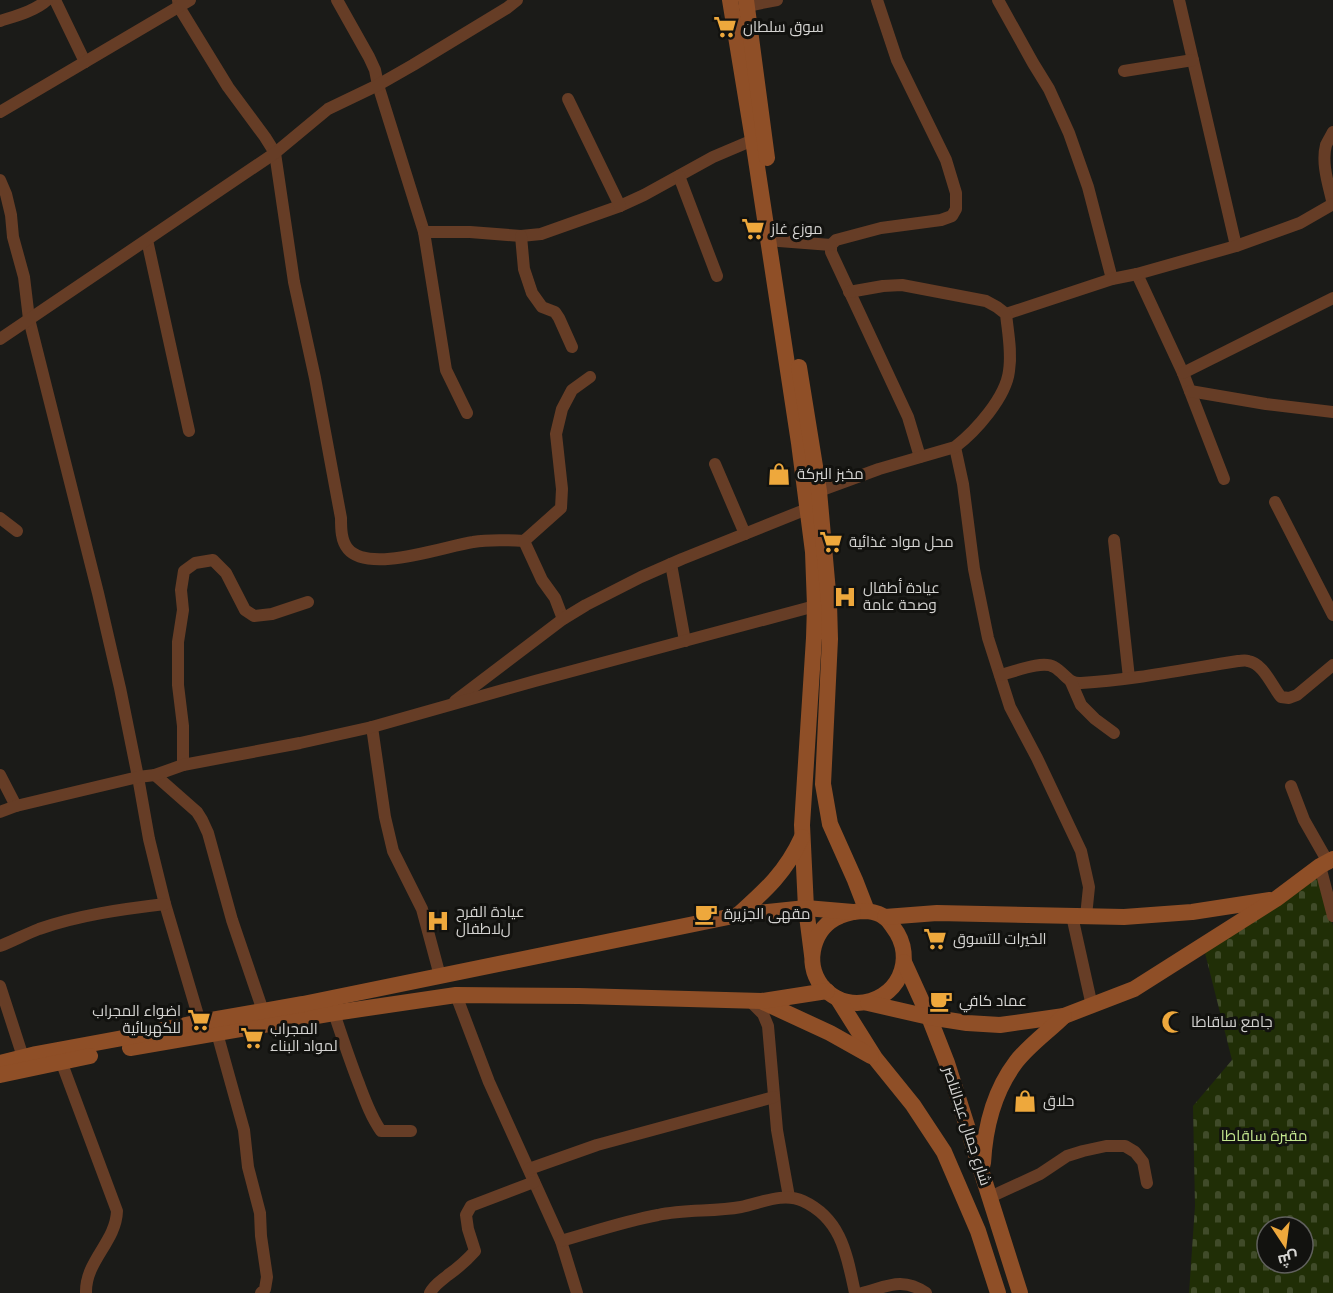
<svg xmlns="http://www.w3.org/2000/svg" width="1333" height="1293" viewBox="0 0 1333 1293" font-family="'Varela Round',Cairo,sans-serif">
<defs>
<pattern id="cemetery-stones" width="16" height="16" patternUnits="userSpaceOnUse" patternTransform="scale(1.5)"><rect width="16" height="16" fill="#202e06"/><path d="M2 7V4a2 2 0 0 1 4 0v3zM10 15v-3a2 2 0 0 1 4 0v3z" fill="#404b29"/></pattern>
</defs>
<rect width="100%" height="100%" fill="#1b1b18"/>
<path fill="url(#cemetery-stones)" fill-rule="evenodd" d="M1320,875L1333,926V1293H1189L1195,1206L1193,1106L1232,1060L1204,949ZM1267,1227H1303V1263H1267Z"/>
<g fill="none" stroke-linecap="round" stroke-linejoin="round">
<g stroke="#663d26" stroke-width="12">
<path d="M55,0L85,62"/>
<path d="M178,0L179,7L228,87L265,137L275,153L294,282L315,378L341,518C341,528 341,541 348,549C369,574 445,546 473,542C490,539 507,540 524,541L561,508L562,489L556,434L562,409L572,390L590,377"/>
<path d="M337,0L369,57L375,70L378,85L424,232H470L521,236L541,234L620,206L644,195L713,157L753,140"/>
<path d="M877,0L897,60L946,160L956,193V209L952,216L941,220L881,228L836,240L831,245V252L908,417L920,457"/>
<path d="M998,0L1033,63L1049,89L1069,133L1088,187L1112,279"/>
<path d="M1179,0L1236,246"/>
<path d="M747,6L777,0"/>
<path d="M0,21C15,16 35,11 47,0"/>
<path d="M1124,71L1193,60"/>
<path d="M568,99L620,206"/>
<path d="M0,112L190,0"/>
<path d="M679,176L717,276"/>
<path d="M0,180L6,194L11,215L13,237L24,277L29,319L98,593L120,688L138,777L149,839L165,904L200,1022"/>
<path d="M1333,205C1329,186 1321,164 1326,145C1328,141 1331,136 1333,132"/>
<path d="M424,232L446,370L467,413"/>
<path d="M521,236L524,269L532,293L542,307L555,312L559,318L572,347"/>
<path d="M147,240L189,431"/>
<path d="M779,241L831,245"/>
<path d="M1137,274L1183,373L1224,479"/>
<path d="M1006,314L1112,279L1137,274L1236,246L1300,223L1333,204"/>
<path d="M0,339L275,153L328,109L378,85L413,65L507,8L517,0"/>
<path d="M1183,373L1333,298"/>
<path d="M1190,391L1266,404L1333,412"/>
<path d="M955,447L963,484L974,569L988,638L1010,707L1037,758L1081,851L1089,887L1086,916"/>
<path d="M715,464L745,534"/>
<path d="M819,491L879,469L955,447C976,431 1006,397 1009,371C1012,352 1008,333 1006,314L997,307L986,301L902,285L883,286L849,292"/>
<path d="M1275,502L1333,615"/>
<path d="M0,518L17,531"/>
<path d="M1114,540L1129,678"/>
<path d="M524,541L542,580L555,598L563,619"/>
<path d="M671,564L685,641"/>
<path d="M1000,675C1014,672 1042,660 1054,667C1065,673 1068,684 1081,683C1134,680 1186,669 1238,661C1241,661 1245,660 1248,661C1263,663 1272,686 1281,697L1289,698L1297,695L1333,665"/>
<path d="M1071,682L1081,705L1095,719L1114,733"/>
<path d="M455,701L563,619L586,605L641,577L682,559L807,509"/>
<path d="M372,727L385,817L393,851L422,909L440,976"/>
<path d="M183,765V726L178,685V642L183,610L181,590L184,571L195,563L213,560L226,573L245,610L254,616L272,614L308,602"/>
<path d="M0,775L16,806"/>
<path d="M155,775L197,812L202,820L208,833L232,920L263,1011"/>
<path d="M1291,786L1304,820L1328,862"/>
<path d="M0,812L16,806L138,777L155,775L183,765L300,743L372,727L535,681L815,606"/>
<path d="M1320,866L1333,916"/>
<path d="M1072,916L1092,1006"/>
<path d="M0,946C13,941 26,934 39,929C79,915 123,909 165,904"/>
<path d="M0,986L23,1057"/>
<path d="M456,995L489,1082L561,1241L577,1293"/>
<path d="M750,1001L763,1014L768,1026L777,1130L789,1197"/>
<path d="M334,1013C342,1037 350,1061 359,1084C365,1100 371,1117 381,1131H411"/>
<path d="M217,1033L244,1130L248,1167L260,1213L261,1236L267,1277L265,1289L261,1293"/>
<path d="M61,1061L117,1211C116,1242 85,1261 86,1293"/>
<path d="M529,1169L597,1145L774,1097"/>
<path d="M990,1197L1040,1174L1067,1156L1083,1151L1106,1146H1125L1135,1152L1143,1162L1147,1183"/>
<path d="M561,1241C593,1232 625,1221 658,1215C685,1209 714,1212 741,1207C761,1203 783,1192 803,1201C842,1219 847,1256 855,1293"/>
<path d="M430,1293C434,1285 441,1281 448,1275C458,1268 467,1260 475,1251L468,1229L466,1215L471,1206L534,1182"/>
<path d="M862,1293C886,1287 902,1276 926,1293"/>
</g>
<g stroke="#8f4f27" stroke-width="16">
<path d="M730,0L753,140L799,443L813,552L815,606L814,638L802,825L806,908L812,955"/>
<path d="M746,0L767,158"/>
<path d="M799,367L819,491L829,603L830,639L823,784L830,824L855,880L867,911"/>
<path d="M867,911C873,912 880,913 884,917C888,919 891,924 893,927C918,959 897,1002 857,1003C843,1003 830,996 821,985C804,962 813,927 840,916C849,912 858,911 867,911Z"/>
<path d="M738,915C766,890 786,872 802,837"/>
<path d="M885,917L937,913L1124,917L1192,912L1270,900"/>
<path d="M904,962L929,1017L947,1063L1020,1293"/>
<path d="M838,999L875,1058L913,1105L944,1152L978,1231L998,1293"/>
<path d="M763,1002L830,1033L871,1056"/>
<path d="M868,1003L929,1017L967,1023L1000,1025L1064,1016L1134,989L1276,899L1320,866L1333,859"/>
<path d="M130,1048L334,1013L456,995L579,996L762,1001L827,991"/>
<path d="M0,1063L36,1054L139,1035L200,1022L303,1004L738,915L806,908L853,912"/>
<path d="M0,1075L90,1056"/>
<path d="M983,1163C985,1127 994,1091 1016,1062C1029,1045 1049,1031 1064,1016"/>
</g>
</g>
<defs>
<g id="supermarket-bare" transform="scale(1.8)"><path d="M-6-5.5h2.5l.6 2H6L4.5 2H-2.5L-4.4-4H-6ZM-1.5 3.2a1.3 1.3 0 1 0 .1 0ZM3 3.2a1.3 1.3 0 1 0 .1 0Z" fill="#eea83c" stroke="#12120f" stroke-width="2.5" paint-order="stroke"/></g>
<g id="shop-bare" transform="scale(1.8)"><path d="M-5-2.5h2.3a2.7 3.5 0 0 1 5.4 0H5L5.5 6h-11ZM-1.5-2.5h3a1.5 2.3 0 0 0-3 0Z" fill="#eea83c" stroke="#12120f" stroke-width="2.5" paint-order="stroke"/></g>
<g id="hospital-bare" transform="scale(1.8)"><path d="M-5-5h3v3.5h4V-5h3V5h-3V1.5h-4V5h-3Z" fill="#eea83c" stroke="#12120f" stroke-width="2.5" paint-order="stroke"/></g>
<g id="cafe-bare" transform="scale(1.8)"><path d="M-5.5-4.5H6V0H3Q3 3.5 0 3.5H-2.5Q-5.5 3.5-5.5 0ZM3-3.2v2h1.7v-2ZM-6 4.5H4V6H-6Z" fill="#eea83c" stroke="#12120f" stroke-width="2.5" paint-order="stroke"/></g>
<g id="mosque-bare" transform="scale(1.8)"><path d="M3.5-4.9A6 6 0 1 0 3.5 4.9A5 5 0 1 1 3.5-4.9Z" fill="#eea83c" stroke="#12120f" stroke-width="2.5" paint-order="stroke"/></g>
</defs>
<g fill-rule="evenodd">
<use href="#supermarket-bare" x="725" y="27"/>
<use href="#supermarket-bare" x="753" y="229"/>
<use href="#shop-bare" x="779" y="474"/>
<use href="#supermarket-bare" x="831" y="542"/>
<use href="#hospital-bare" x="845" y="597"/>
<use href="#cafe-bare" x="706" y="914"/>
<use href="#hospital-bare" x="438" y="921"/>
<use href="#supermarket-bare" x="935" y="939"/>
<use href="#cafe-bare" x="941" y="1001"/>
<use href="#supermarket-bare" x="199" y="1020"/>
<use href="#mosque-bare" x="1173" y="1022"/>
<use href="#supermarket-bare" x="252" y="1038"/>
<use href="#shop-bare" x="1025" y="1101"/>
</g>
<g text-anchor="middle" stroke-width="6" stroke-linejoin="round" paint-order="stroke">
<g font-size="15" fill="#d5d4d2" stroke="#12120f" text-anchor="start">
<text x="743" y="32">سوق سلطان</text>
<text x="771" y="234">موزع غاز</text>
<text x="797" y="479">مخبز البركة</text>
<text x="849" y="547">محل مواد غذائية</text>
<text x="863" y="593">عيادة أطفال<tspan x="863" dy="17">وصحة عامة</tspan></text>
<text x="456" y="917">عيادة الفرح<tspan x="456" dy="17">لﻻطفال</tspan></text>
<text x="724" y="919">مقهى الجزيرة</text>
<text x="953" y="944">الخيرات للتسوق</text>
<text x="959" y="1006">عماد كافي</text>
<text x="181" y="1016" text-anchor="end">اضواء المجراب<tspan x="181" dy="17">للكهربائية</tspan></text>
<text x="1191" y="1027">جامع ساقاطا</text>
<text x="270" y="1034">المجراب<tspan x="270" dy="17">لمواد البناء</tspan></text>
<text x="1043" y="1106">حلاق</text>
</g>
<g font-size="15" fill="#d5d4d2" stroke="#12120f">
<text transform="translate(967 1126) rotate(72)" y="5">شارع جمال عبدالناصر</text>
</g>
<g font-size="15" fill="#c4e78f" stroke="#12120f">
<text x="1264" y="1141">مقبرة ساقاطا</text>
</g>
</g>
<g transform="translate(1285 1245) rotate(167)"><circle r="28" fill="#12120f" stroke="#60605d" stroke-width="1.5"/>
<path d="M0-4.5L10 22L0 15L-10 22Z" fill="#eea83c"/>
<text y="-9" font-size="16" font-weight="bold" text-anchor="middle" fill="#d5d4d2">ش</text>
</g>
</svg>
